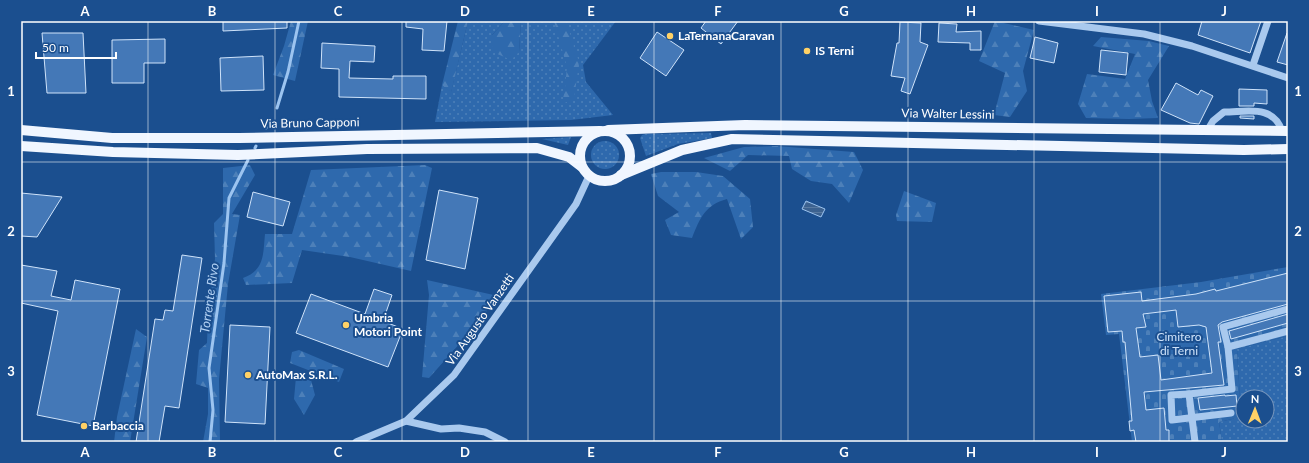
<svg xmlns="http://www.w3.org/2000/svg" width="1309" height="463" viewBox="0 0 1309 463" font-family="Lato,sans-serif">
<defs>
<pattern id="grass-dots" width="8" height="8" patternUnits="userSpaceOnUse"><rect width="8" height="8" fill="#2e69ad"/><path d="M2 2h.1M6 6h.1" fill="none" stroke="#4d80b9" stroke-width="1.8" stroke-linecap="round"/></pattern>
<pattern id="forest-firs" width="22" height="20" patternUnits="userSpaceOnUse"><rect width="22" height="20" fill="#2e69ad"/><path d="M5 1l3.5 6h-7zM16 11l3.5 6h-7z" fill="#4d80b9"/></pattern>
<pattern id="cemetery-stones" width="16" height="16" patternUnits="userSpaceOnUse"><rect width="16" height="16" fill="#2e69ad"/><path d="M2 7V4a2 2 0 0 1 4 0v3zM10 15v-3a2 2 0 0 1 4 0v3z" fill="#4d80b9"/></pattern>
<pattern id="water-rules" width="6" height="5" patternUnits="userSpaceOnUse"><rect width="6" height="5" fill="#3c6290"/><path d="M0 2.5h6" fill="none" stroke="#597aa1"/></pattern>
</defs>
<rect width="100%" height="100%" fill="#1b4f8f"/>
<g fill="url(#grass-dots)" fill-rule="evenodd">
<path d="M468,21H505L492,35L519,52L521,21H616L583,65L586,82L613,115L571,120L435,122L442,85L451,92Z"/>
<path d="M711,133L712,138L678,144L646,156L640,138L642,135L645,134Z"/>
<path d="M571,137L568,145L542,139Z"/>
<circle cx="605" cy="155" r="14"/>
<path d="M1288,336V442H1222L1219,422L1241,417L1237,349ZM1243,397H1267V421H1243Z"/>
</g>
<g fill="url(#forest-firs)">
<path d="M291,21H308L295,81L273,75L284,46Z"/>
<path d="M458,21H468L451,93L442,85Z"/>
<path d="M505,21H521L519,52L511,60L493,52L492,35Z"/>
<path d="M554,21H566L579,62L574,99L562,104L565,88L567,67Z"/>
<path d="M995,21L1034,30L1023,71L1027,91L1010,117L994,115L1005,73L979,61Z"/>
<path d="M1101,37L1149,41L1169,46L1148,80L1152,101L1158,118L1129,119L1086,118L1078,104L1087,74L1125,79L1135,54L1093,46Z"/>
<path d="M776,146L854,152L863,170L849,203L832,184L811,181L792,169L789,156L748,155L730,171L704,158L744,147Z"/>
<path d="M250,165L255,175L232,214L240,215L228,284L219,379L220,442H203L208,414V388L196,384L199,350L207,343L208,316L215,259L214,223L223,214V168Z"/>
<path d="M425,165L432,168L411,271L350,257L302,250L292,283L246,285L243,278C265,270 263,254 265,234H292L311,170Z"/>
<path d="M661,172H696L723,176L750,199L753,227L741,239L727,199C705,205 700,218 692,238L671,235L665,220L679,212L658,196L651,174Z"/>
<path d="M904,191L936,203L932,222L897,221L896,215Z"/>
<path d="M427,280L498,296L478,323L429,378L422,377L429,295Z"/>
<path d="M136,329L147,337L130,442H114L117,417Z"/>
<path d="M299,350L344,369L339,382L290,363L292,352Z"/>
<path d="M296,377L311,380L315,395L304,415L294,399Z"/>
</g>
<path fill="url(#cemetery-stones)" d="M1288,267V336L1237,349L1241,417L1219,422L1222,442H1132L1119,334L1106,335L1101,294L1201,282Z"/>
<path fill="url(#water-rules)" stroke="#9cc4f0" d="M806,201L825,209L821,217L802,209Z"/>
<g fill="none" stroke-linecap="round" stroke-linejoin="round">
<g stroke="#9cc4f0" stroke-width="3">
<path d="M277,108L288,72L299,21"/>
<path d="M266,128L268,125"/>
<path d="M255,148L256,146"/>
<path d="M210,442L213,410L209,368L224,263L229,198L248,160"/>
</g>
</g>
<g fill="#4478b7" stroke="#cfe3fa" fill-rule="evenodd">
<path d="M223,21H287V28L223,31Z"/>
<path d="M406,21H447L444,51L422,50L423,29L406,27Z"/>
<path d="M706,21H738L721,44L701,28Z"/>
<path d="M1202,21H1261L1250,53L1198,35Z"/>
<path d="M900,22L921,23L920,42L928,45L910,94L901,91L905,78L891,76L897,43H899Z"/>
<path d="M939,23L957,24L956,32L981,31V50H970V43L938,42Z"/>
<path d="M657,32L684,50L666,76L640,58Z"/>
<path d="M42,33H83L86,93H47Z"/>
<path d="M1287,33H1288V65L1277,62Z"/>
<path d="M1035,37L1058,43L1054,63L1030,58Z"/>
<path d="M165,39V63H144V83H112V40Z"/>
<path d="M322,43L375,46L374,62L350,61L349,78L393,79V76H426V99L339,97V69L321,68Z"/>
<path d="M1101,50L1128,53L1126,75L1099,72Z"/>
<path d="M263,56L264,90L221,91L220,58Z"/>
<path d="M1176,83L1198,95L1201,90L1213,96L1199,124L1190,123L1161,110Z"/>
<path d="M1239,89L1267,90V104L1254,103V106H1239Z"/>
<path d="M1240,116H1254V119L1240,118Z"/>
<path d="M439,190L478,198L465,269L426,260Z"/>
<path d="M253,192L290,202L283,226L247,217Z"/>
<path d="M21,193L62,197L37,237L21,236Z"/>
<path d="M182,255L202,258L179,408L165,406L159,442H136L155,319L163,320L165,310L173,311Z"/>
<path d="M21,265L57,271L51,296L71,300L75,280L120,289L93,426L37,415L58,311L21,303Z"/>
<path d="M1288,273V304L1222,322L1218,325L1221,342H1218L1224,385L1144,392L1146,410L1164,408L1166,430H1169V442H1136L1134,430L1130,431L1129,421H1132L1125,342H1123L1122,331L1108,332L1104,296L1141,292L1142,301L1196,294L1215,289L1216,291ZM1176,310L1178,327L1199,325L1206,327L1212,373L1161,380L1158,355L1140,357L1136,328L1146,327L1143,314Z"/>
<path d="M374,289L392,295L383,321L403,329L388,367L296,333L311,294L365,314Z"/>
<path d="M1288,314V323L1231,339L1229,331Z"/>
<path d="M230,325L270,327L265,424L225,422Z"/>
<path d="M1225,395V396L1236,395L1237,406L1200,410L1198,398Z"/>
</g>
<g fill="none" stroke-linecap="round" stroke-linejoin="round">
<g stroke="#a9c9ee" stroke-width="7">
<path d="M1039,21L1144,34L1192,46L1288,78"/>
<path d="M1253,65L1268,21"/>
<path d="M1207,131L1213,121L1224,112C1247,112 1273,104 1282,131"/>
<path d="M1228,347L1223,327L1288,309"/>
<path d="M1189,394L1171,395L1172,420L1231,413"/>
<path d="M406,421L441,429L459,428L485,432L505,442"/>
<path d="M356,442L406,421L454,375L576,204L589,176"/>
<path d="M1195,442L1189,394L1232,389L1228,347L1288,331"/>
</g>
<g stroke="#f0f6ff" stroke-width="10">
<path d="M21,130L112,138H239L600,131"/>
<path d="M608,130L745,125L1288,131"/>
<circle cx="605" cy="156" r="25"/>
<path d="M21,146L113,152L238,155L367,149L537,148L569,157L582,167"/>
<path d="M621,175L682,150L732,139L1244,150L1288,149"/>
</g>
</g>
<path fill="none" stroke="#fff" stroke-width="1" stroke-opacity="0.55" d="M148,21V442M275,21V442M402,21V442M528,21V442M654,21V442M781,21V442M908,21V442M1034,21V442M1160,21V442M21,162H1288M21,301H1288"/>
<g fill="#ffd166" stroke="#1b4f8f" stroke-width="1.5">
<circle cx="670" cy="36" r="4"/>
<circle cx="807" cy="51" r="4"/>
<circle cx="346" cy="325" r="4"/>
<circle cx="248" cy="375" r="4"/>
<circle cx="84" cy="426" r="4"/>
</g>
<g text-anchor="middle" stroke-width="4" stroke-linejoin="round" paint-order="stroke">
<g font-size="12" font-weight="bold" fill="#fff" stroke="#1b4f8f" text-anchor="start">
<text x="678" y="40">LaTernanaCaravan</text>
<text x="815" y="55">IS Terni</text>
<text x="354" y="322">Umbria<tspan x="354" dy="14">Motori Point</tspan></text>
<text x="256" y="379">AutoMax S.R.L.</text>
<text x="92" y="430">Barbaccia</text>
</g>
<g font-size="12" fill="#fff" stroke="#1b4f8f">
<text transform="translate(948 114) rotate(1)" y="4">Via Walter Lessini</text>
<text transform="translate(310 123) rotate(-1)" y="4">Via Bruno Capponi</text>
<text transform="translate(480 320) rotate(-55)" y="4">Via Augusto Vanzetti</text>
</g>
<g font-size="12" fill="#cfe3fa" stroke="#1b4f8f">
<text x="1179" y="341">Cimitero<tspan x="1179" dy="14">di Terni</tspan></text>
</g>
<g font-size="13" font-style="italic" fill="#b5d3f5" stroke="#1b4f8f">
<text transform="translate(209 298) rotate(-82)" y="5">Torrente Rivo</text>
</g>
</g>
<rect width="1309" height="463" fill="none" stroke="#1b4f8f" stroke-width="44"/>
<g transform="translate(1255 409) rotate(1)"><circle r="19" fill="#1b4f8f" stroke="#7695bc"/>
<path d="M0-3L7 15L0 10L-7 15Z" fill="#ffd166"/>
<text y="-6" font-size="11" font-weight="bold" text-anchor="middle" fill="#ffffff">N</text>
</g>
<path d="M36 52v6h80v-6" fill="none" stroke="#ffffff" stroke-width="2"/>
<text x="42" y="52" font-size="12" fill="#ffffff" stroke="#1b4f8f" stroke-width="3" paint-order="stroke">50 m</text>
<rect x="22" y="22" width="1265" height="419" fill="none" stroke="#fff" stroke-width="1.5"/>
<g font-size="13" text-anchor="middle" font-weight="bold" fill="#fff">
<text x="85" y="16">A</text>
<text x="212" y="16">B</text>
<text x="338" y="16">C</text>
<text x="465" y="16">D</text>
<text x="591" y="16">E</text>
<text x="718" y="16">F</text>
<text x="844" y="16">G</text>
<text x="971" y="16">H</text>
<text x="1097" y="16">I</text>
<text x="1224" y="16">J</text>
<text x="11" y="96">1</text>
<text x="1298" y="96">1</text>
<text x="11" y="236">2</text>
<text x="1298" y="236">2</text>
<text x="11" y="376">3</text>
<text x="1298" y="376">3</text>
<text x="85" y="457">A</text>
<text x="212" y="457">B</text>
<text x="338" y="457">C</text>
<text x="465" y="457">D</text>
<text x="591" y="457">E</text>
<text x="718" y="457">F</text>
<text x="844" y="457">G</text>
<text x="971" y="457">H</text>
<text x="1097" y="457">I</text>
<text x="1224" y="457">J</text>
</g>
</svg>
